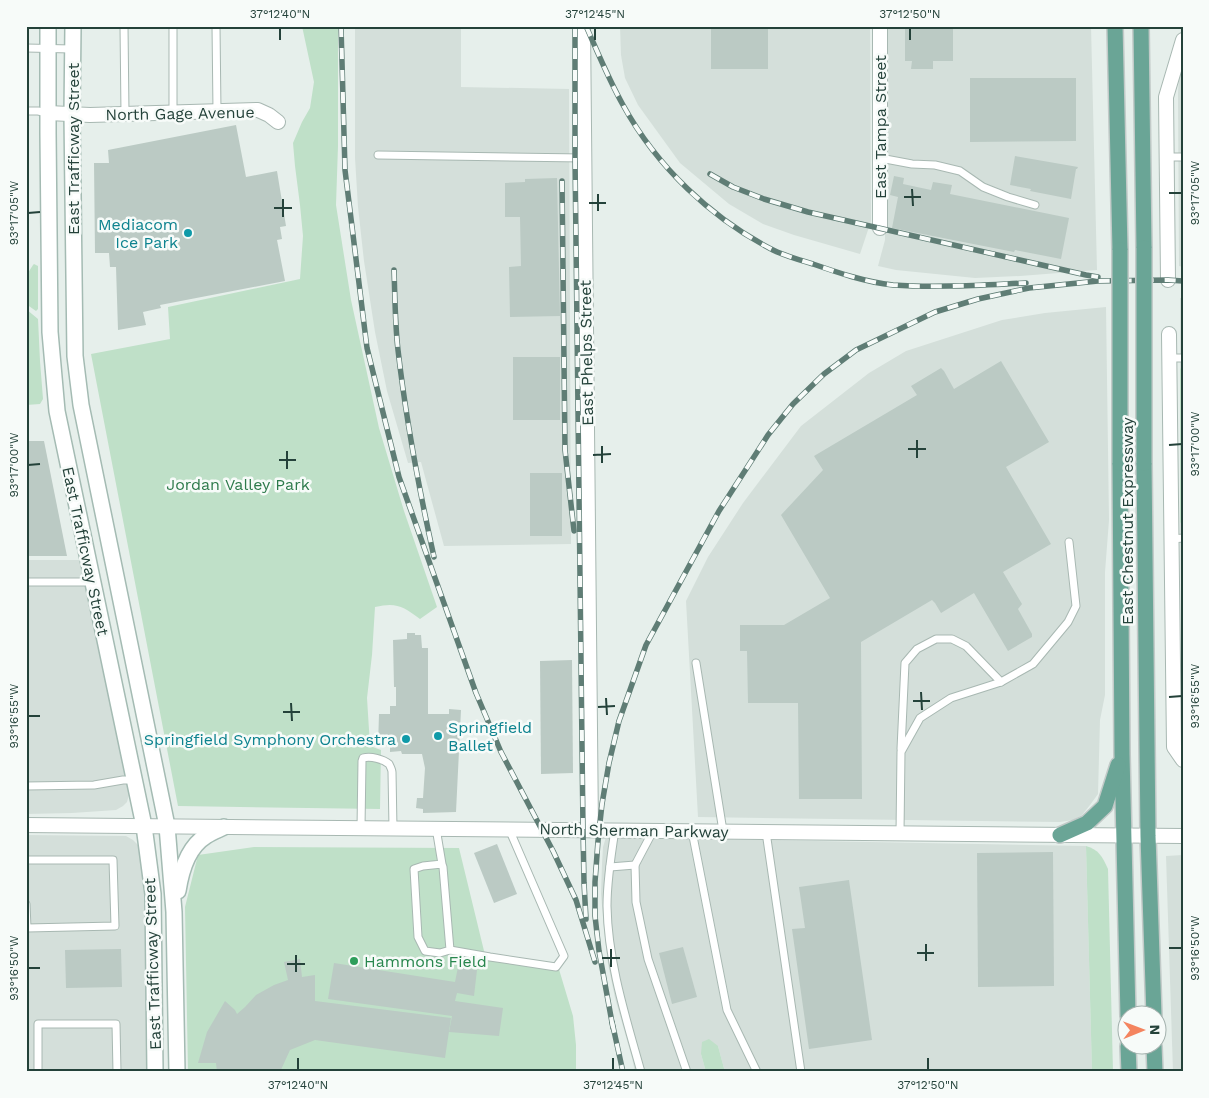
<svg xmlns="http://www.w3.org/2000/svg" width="1209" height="1098" viewBox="0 0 1209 1098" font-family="'Work Sans',sans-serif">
<rect width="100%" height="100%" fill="#e6efeb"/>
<g fill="#d4dfda">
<path d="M355,26H461V87L569,89L571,544L444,546L421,462L408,463L387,391L375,332L364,261L358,207L355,158Z"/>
<path d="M620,26H870L871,221L860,254L794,235L763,224L729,204L680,163L638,105L625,78L621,55Z"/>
<path d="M886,26H1091L1097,270L1020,276L975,278L896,270L878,266L885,240Z"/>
<path d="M1183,66V267L1179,266L1178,92L1179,76Z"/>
<path d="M1180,298H1183V718L1180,522Z"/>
<path d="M1106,307L1109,520L1105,572V695L1100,720L1098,794L1090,805L1082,815L1073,820L1060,822L698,817L686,601L708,557L743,503L801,426L869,373L906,351L1002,320L1045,313Z"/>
<path d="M26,560H81L130,791L127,802L123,806L116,810L72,813L26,814Z"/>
<path d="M26,835L126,836L133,840L138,845L141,853L147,901L149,1072H26Z"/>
<path d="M606,837L1086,846L1092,1072H725L718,1046L701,1054L706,1072H635L632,1058L615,998L608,964L604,929L601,894L602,864L603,847Z"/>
<path d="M1183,855V1072H1173L1166,856Z"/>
</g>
<g fill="#bfe0c8">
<path d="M302,26H338V146L336,205L351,300L379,428L404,511L437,607L420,619C403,606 396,602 375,607L372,655L367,698L370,746L381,750L380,809L178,806L91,354L170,339L168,307L300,279L303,236L300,205L295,166L293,143L302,122L310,108L314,82Z"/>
<path d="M34,264L38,266V309L36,311L26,304V276L33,265Z"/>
<path d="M26,309L38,319L40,361L43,399L40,404L26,405Z"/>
<path d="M1183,366V526L1180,522V369Z"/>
<path d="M1086,846C1099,850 1102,856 1108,869L1113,1072H1092Z"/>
<path d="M254,847L459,848L485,955L558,966L573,1016L576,1045V1072H188L185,907L198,855Z"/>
<path d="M709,1039L718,1046L725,1072H706L701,1054L702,1042Z"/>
</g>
<g fill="#bbcac4">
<rect x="711" y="26" width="57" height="43"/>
<path d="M905,26H953V61H933V69H911L912,61H905Z"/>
<path d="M970,78H1076V141L970,142Z"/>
<path d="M236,125L246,177L277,171L286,226L280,227L282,239L277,240L285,281L160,305L161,308L143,312L146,325L118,330L116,267H110L109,253H95L94,163H109L108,150Z"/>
<path d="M1015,156L1078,167L1077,169H1076L1071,199L1030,191L1031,189L1010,185Z"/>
<path d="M894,176L904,178L903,184L931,190L933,182L952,185L950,194L1069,218L1061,259L1015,250L1014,252L892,228L898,197L890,195Z"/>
<path d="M557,178L560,316L510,317L509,267L521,266L520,217H505V183L525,182V179Z"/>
<rect x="513" y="357" width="47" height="63"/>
<path d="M1001,361L1049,442L1006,467L1051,544L1003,572L1022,604L1018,609L1032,634V637L1008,651L974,593L941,613L935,603L932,600L861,642L862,799H799L798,703H748L747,651H740V625H784L830,598L781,515L823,470L814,456L917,395L911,386L941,368L944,371L954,389Z"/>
<path d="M26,441H44L67,556H26Z"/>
<rect x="530" y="473" width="32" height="63"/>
<path d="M407,633H415V635H421L422,648H428V714H449V709L461,710L456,812L423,813V809L416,808L417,798H423L425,768L422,754H402L401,751L390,752V746H378L379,714H390V706H396V687H394L393,640L407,639Z"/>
<path d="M572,660L573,773L541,774L540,661Z"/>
<path d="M497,844L517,894L494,903L474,853Z"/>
<path d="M1053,852L1054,986L978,987L977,853Z"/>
<path d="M849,880L872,1040L809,1049L792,929L805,928L799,887Z"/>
<path d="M683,947L697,997L672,1004L659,953Z"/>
<path d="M121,949L122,987L66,988L65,950Z"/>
<path d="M300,959L302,977L315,975V1001L451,1018L445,1058L315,1040L290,1050L280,1072H217L216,1063H198L207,1032L225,1001L235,1010L237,1014L245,1007L256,995L274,985L288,980L284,962Z"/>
<path d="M334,963L455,982L458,967L477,970L474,996L457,993L455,1001L503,1008L499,1036L449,1032L452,1016L328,999Z"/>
</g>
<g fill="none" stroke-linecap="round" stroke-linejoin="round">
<g stroke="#a8b8b2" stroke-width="9">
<g id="service">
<path d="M124,26L125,114"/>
<path d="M173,26V112"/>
<path d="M216,26L217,111"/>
<path d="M26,48L72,49"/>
<path d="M26,111H38L48,113"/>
<path d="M378,155L584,158"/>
<path d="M1167,157H1183"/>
<path d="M880,158L912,164L935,165L960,171L983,187L1008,197L1035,205"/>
<path d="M1169,358H1183"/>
<path d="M1172,539L1183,538"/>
<path d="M26,582H93"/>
<path d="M696,663L723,831"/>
<path d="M901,749L905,663L917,649L936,639H952L966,646L1001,682"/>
<path d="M26,786L94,785L123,780H134"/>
<path d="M361,828L362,761L363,758C371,756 383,759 389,764C390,766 392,770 392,772L393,828"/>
<path d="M436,828L442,864L443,867L450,950L440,953L425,951L418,937L414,869L423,866L442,864"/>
<path d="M615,830C611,855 607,881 607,906C608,963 626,1018 641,1072"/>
<path d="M653,831L635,865L636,902L648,959L687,1072"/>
<path d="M692,831L727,1010L757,1072"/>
<path d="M766,832L801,1072"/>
<path d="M900,833L901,752L920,718L951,698L1001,682L1033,664L1068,622L1076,606L1069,542"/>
<path d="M26,860H113L115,926L27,928L26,904"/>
<path d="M610,867L635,865"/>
<path d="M450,950L490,957L556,967L564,956L509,829"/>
<path d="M38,1072V1024H116L117,1072"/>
</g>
</g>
<g stroke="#a8b8b2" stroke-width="16">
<g id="minor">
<path d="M583,26L591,830"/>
<path d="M880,26V228"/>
<path d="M48,113L90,115L258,110L269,115L278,122"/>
<path d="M1168,280L1166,97L1183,40"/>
<path d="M1169,334L1174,747L1183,760"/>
<path d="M26,825L1183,836"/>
</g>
</g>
<g stroke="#a4bbb3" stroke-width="18">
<g id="secondary">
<path d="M48,26V133L50,332L57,411L144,826L153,894L155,1072"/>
<path d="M73,26L72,114L75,356L81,405L167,826L174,912L177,1072"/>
<path d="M178,891C181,871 188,847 206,836C212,832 218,830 224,827"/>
</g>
</g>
<g stroke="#c2cac8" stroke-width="18">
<g id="primary">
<path d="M1115,26L1120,250"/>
<path d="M1141,26L1144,248"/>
<path d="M1120,463L1122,754L1128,1016"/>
<path d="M1144,463L1148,836L1154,1016"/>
<path d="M1060,835L1087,823L1105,806L1118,765"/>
<path d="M1128,1046L1129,1072"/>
<path d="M1154,1046L1155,1072"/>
</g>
</g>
<use href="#service" stroke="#fff" stroke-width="7"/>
<use href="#minor" stroke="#fff" stroke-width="14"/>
<use href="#secondary" stroke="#fff" stroke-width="15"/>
<use href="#primary" stroke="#6aa596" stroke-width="15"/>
<g stroke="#5f7d75" stroke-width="5.5">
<g id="rail">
<path d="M341,26L345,170L367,348L399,477L476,693L501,752L553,851L576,900L595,962"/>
<path d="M575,26V158L583,829L584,883L586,919"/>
<path d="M586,26C598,53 609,80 623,105C657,167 711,218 773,250C785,256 800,260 813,264C839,273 865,282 893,285C937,288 981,285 1026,283"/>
<path d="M710,174L733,187L764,199L808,212L1086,275L1098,277"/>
<path d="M562,181L565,450L574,531"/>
<path d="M394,270C395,297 395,324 398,350C406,420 419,489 434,557"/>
<path d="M612,1022L623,1072"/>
<path d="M613,1028L599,951L595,916V882L598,841L602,804L609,763L619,721L646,645L719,511L768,435L793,404L824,374L856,350L935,312L978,299L1029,288L1098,281L1168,280L1183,281"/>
</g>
</g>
<use href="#rail" stroke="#f7fbf9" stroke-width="4" stroke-dasharray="11" stroke-linecap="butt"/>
<g stroke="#c2cac8" stroke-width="18" stroke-linecap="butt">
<g id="primary-bridge">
<path d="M1120,250V463"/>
<path d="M1144,463V248"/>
</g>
</g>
<use href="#primary-bridge" stroke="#6aa596" stroke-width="15"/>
</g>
<path fill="none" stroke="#24423a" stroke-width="2" d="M280,28V40M595,28V40M910,28V40M912,189L913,206M1169,193H1182M598,194V211M904,197H921M283,199V217M589,203H606M274,208H292M28,213L40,212M917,440V458M1169,445L1182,444M602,446V463M908,449H926M287,451V469M593,455L611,454M279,460H296M28,465L40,464M921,692L922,710M1169,697L1182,696M606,698L607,715M913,701H930M291,703L292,721M598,707L615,706M283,712H300M28,716H40M926,944V961M1169,948H1182M611,949V967M917,953H934M296,955V972M602,958H620M287,964H305M28,968H40M298,1058V1070M613,1058V1070M928,1058V1070"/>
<g fill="#0f9aa8" stroke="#f7fbf9" stroke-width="2">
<circle cx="188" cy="233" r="5"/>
<circle cx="438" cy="736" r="5"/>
<circle cx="406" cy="739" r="5"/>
</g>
<circle fill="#2e9e5b" stroke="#f7fbf9" stroke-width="2" cx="354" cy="961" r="5"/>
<g text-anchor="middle" stroke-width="5" stroke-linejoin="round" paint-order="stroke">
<g font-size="16" fill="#24423a" stroke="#f7fbf9">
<text transform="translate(180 113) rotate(-1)" y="6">North Gage Avenue</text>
<text transform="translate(880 127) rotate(-90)" y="6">East Tampa Street</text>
<text transform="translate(73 149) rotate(-90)" y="6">East Trafficway Street</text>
<text transform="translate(586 353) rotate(-91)" y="6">East Phelps Street</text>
<text transform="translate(1127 521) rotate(-90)" y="6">East Chestnut Expressway</text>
<text transform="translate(86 551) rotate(78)" y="6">East Trafficway Street</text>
<text transform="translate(634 830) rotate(1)" y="6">North Sherman Parkway</text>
<text transform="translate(152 964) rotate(-92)" y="6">East Trafficway Street</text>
</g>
<g font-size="16" fill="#0d838f" stroke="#f7fbf9" text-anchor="end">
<text x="178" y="230">Mediacom<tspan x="178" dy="18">Ice Park</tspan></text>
<text x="448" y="733" text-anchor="start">Springfield<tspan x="448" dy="18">Ballet</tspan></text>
<text x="396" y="745">Springfield Symphony Orchestra</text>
</g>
<g font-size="16" fill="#2d7a4b" stroke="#f7fbf9">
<text x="238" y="490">Jordan Valley Park</text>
</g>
<g font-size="16" fill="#27864d" stroke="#f7fbf9" text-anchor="start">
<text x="364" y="967">Hammons Field</text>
</g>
</g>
<rect width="1209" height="1098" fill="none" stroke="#f7fbf9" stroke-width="55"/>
<g transform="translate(1142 1030) rotate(89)"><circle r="24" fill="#f7fbf9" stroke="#a3b1ad"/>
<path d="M0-4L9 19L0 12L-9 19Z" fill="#f4845f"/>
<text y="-8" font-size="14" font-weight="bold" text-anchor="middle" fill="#24423a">N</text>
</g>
<rect x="28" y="28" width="1154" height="1042" fill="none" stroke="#24423a" stroke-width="2"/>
<g font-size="12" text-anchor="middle" fill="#24423a">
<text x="280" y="18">37°12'40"N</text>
<text x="595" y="18">37°12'45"N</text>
<text x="910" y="18">37°12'50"N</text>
<text transform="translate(1195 193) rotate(-90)" y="4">93°17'05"W</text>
<text transform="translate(14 213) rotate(-90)" y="4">93°17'05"W</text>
<text transform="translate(1195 444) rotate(-90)" y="4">93°17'00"W</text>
<text transform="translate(14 465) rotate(-90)" y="4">93°17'00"W</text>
<text transform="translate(1195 696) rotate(-90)" y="4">93°16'55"W</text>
<text transform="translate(14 716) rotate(-90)" y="4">93°16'55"W</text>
<text transform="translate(1195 948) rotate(-90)" y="4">93°16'50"W</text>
<text transform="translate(14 968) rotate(-90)" y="4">93°16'50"W</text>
<text x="298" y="1089">37°12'40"N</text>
<text x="613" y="1089">37°12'45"N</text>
<text x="928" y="1089">37°12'50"N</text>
</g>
</svg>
